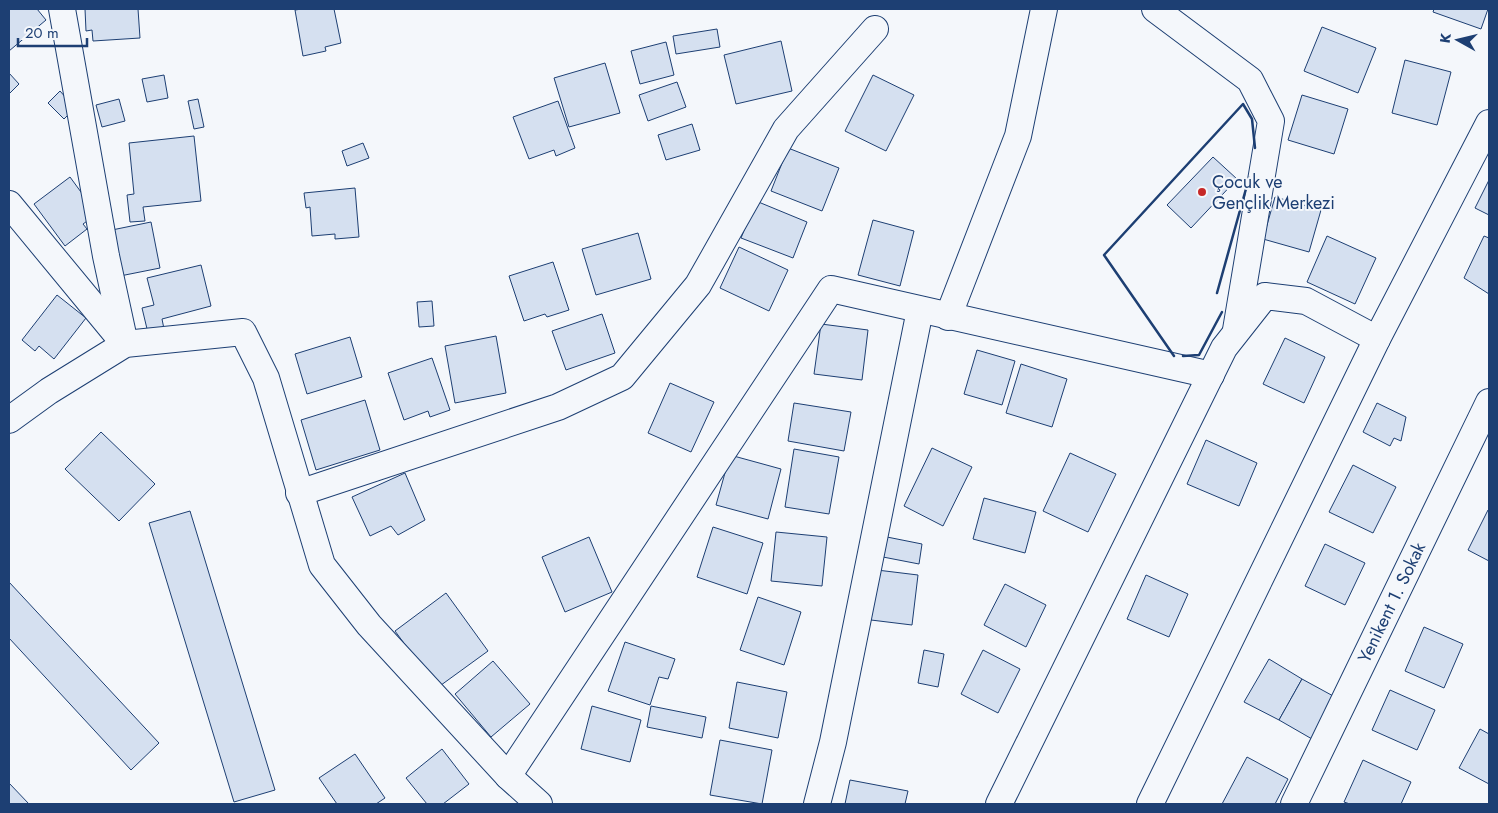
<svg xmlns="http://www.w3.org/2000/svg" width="1498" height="813" viewBox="0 0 1498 813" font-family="Jost,sans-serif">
<rect width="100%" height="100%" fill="#f4f7fb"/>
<g fill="#d5e0f0" stroke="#1d3f73">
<path d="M9,9H37L46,20L9,51Z"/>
<path d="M85,9H138L140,38L93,41L92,30L86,31Z"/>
<path d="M302,9H334L341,43L325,47L326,51L303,56L295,10Z"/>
<path d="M1434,9H1488L1481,29L1433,12Z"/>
<path d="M1322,27L1376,48L1358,93L1304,71Z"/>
<path d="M717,29L720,47L676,54L673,36Z"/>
<path d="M781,41L792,91L736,104L724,55Z"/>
<path d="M666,42L674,75L640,84L631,51Z"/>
<path d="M1405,60L1451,72L1437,125L1392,113Z"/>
<path d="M605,63L620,113L569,127L554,78Z"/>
<path d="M9,73L19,84L9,94Z"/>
<path d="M164,75L168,98L147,102L142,79Z"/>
<path d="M873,75L914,95L886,151L845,131Z"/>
<path d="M677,82L686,107L648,121L639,95Z"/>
<path d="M60,91L75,108L64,119L48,103Z"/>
<path d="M1302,95L1348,109L1334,154L1288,140Z"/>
<path d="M119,99L125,121L102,127L96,105Z"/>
<path d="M198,99L204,127L194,129L188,101Z"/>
<path d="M558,101L575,148L556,156L554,150L529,159L513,117Z"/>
<path d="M692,124L700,150L666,160L658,135Z"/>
<path d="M194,136L201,201L143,207L145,221L130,222L127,195L134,194L129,143Z"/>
<path d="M363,143L369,158L347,166L342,151Z"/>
<path d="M788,148L839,168L822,211L771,191Z"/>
<path d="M1213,157L1237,179L1191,228L1167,205Z"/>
<path d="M70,177L97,214L83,224L87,229L65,246L34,204Z"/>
<path d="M1489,180V215L1475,208Z"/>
<path d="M355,188L359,237L335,239V234L312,236L310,207L306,208L304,193Z"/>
<path d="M1275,197L1321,210L1309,252L1263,239Z"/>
<path d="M756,201L807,222L793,258L741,238Z"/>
<path d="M873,220L914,231L900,286L858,275Z"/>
<path d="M151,222L160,268L115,277L107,231Z"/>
<path d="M638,233L651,279L596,295L582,249Z"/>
<path d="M1327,236L1376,258L1355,304L1307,282Z"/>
<path d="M1484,236L1489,238V294L1464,278Z"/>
<path d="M739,247L788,270L769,311L720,288Z"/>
<path d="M553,262L569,310L547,317L545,314L524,321L509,276Z"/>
<path d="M201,265L211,306L162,319L164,329L148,333L142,308L154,305L147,278Z"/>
<path d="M57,295L86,318L54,359L39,346L35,351L22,340Z"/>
<path d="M432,301L434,326L419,327L417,302Z"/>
<path d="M602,314L615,353L566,370L552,331Z"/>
<path d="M821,324L868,330L862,380L814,374Z"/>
<path d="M496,336L506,393L455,403L445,346Z"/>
<path d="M350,337L362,377L307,394L295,354Z"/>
<path d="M1285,338L1325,357L1304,403L1263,384Z"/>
<path d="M977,350L1015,361L1002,405L964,394Z"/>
<path d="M432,358L450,410L430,417L428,411L404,420L388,373Z"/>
<path d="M1021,364L1067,379L1052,427L1006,413Z"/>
<path d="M670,383L714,402L691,452L648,433Z"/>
<path d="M365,400L380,450L316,470L301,420Z"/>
<path d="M794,403L851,412L844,451L788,441Z"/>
<path d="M1377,403L1406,417L1401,441L1394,438L1390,446L1363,432Z"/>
<path d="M101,432L155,484L119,521L65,469Z"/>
<path d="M1206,440L1257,463L1239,506L1187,484Z"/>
<path d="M932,448L972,467L943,526L904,506Z"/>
<path d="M794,449L839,457L829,514L785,507Z"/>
<path d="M1070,453L1116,474L1088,532L1043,511Z"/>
<path d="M730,455L781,469L768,519L716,505Z"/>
<path d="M1353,465L1396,487L1373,533L1329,512Z"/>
<path d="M405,473L425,520L398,535L391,526L370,536L352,497Z"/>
<path d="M984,498L1036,512L1025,553L973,539Z"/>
<path d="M1488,510H1489V561L1468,550Z"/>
<path d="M190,511L275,790L234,802L149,523Z"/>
<path d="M713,527L763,543L747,594L697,577Z"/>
<path d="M776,532L827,537L822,586L771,581Z"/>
<path d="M589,537L612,592L565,612L542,557Z"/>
<path d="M887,537L922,544L919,564L883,557Z"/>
<path d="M1325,544L1365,563L1345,605L1305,586Z"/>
<path d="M877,570L918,575L912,625L871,620Z"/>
<path d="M1146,575L1188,594L1169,637L1127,619Z"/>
<path d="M9,582L159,743L131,770L9,638Z"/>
<path d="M1005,584L1046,605L1026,647L984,625Z"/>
<path d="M446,593L488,651L437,688L395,631Z"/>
<path d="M758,597L801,612L784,665L740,650Z"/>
<path d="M1424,627L1463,644L1444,688L1405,671Z"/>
<path d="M625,642L675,659L668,679L659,677L650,705L608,691Z"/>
<path d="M924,650L944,654L938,687L918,683Z"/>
<path d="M983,650L1020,669L998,713L961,694Z"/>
<path d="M1269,659L1302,679L1279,720L1244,702Z"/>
<path d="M493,661L530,704L491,737L455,694Z"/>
<path d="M1302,679L1335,697L1312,739L1279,720Z"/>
<path d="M737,682L787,692L778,738L729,728Z"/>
<path d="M1390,690L1435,710L1417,750L1372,730Z"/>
<path d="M592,706L641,720L630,762L581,749Z"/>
<path d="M651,706L706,717L702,738L647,727Z"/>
<path d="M1480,729L1489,734V784L1459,768Z"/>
<path d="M720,740L772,750L762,804L710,795Z"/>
<path d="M442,749L469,784L443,804H427L406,778Z"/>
<path d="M355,754L385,798L376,804H337L319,778Z"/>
<path d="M1247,757L1288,779L1275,804H1222Z"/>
<path d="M1363,760L1411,782L1401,804H1350L1344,802Z"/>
<path d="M850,780L908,791L905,804H845Z"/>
<path d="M9,783L29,804H9Z"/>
</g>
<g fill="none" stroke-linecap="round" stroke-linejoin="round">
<g stroke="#1d3f73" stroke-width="28">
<g id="minor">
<path d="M62,9L106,256L125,344"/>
<path d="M1155,9L1250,80L1271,121L1236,330"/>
<path d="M9,204L123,342"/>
<path d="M948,317L1018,136L1044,9"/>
<path d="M9,420L49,391L125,344L243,332L266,378L322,565L369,625L508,776L539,804"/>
<path d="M299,493L558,407L622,377L698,285L786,129L875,29"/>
<path d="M508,776L831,289L1211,375"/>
<path d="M817,804L833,742L920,310"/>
<path d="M999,804L1224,348L1265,296L1306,301L1377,339"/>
<path d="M1150,804L1377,339L1489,123"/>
<path id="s1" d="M1294,804L1489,402"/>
</g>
</g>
<use href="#minor" stroke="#f4f7fb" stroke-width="26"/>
<g stroke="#1d3f73" stroke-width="2.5">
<path d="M1217,293L1249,178"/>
<path d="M1174,356L1104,255L1243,104L1252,119L1255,148"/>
<path d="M1183,356L1199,355L1222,312"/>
</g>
</g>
<circle fill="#c62828" stroke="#f4f7fb" stroke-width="2" cx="1202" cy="192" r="5"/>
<g text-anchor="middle" stroke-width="4" stroke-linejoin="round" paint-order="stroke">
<g font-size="18" fill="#1d3f73" stroke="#f4f7fb" text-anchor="start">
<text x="1212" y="188">Çocuk ve<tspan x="1212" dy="21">Gençlik Merkezi</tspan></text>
</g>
<g font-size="18" fill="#1d3f73" stroke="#f4f7fb">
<text dy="6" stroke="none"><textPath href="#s1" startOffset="224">Yenikent 1. Sokak</textPath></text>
</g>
</g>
<rect width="1498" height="813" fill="none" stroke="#1d3f73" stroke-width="20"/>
<g transform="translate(1458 40) rotate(278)" stroke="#f4f7fb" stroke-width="4" paint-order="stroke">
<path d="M0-4L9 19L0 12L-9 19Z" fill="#1d3f73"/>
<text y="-8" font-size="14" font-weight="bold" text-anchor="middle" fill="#1d3f73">K</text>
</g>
<path d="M18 38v8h69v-8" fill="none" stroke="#1d3f73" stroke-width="2.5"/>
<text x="25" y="38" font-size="15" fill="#1d3f73" stroke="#f4f7fb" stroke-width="4" paint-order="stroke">20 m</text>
</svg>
